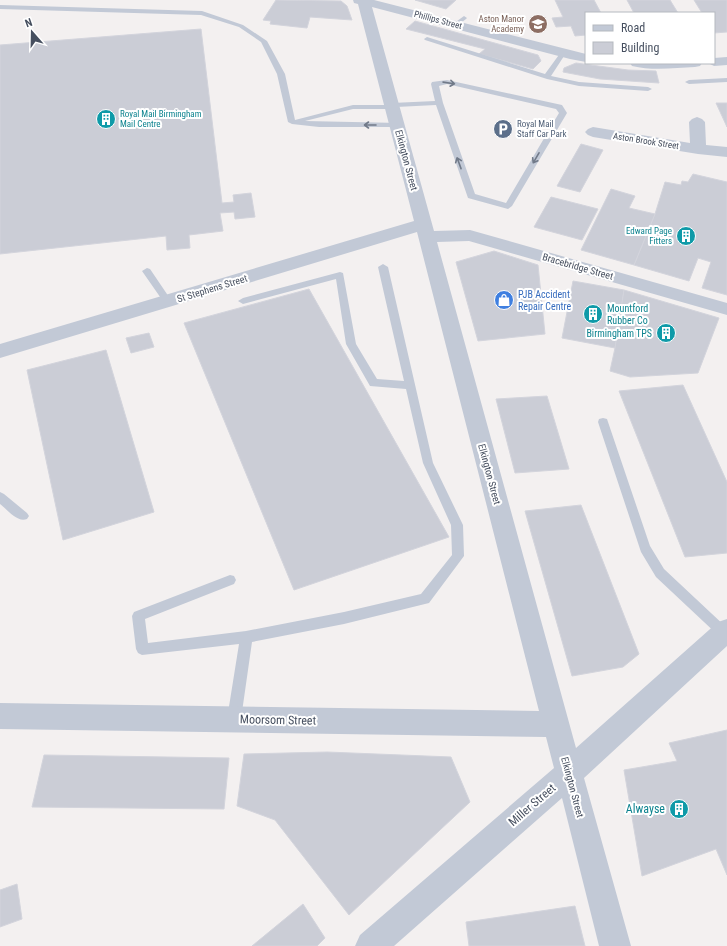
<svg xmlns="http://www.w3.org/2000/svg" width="727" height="946" viewBox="0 0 727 946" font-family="'Roboto Condensed',sans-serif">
<rect width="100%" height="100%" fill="#f3f0f0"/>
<g fill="#cbcdd6" stroke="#d3d4dc">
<path d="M276,0L341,1L347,6L352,20L310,17L307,28L270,24L271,21L263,20Z"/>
<path d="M415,0H456L446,9Z"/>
<path d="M555,0H594L601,13H586V35L575,36L571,26L556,27L552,18L563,17Z"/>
<path d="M627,0H670L678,13H634Z"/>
<path d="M694,0H727V32L714,33V13H702Z"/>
<path d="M415,21L538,55L541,61L533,69L479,54L485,49L406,29Z"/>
<path d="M201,29L222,203L234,202L233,195L251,193L255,217L235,219L234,212L220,213L223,231L189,235L190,248L167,250L166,236L0,254V45Z"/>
<path d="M576,63L628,70L656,71L659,83L600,79L563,72L564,68Z"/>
<path d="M716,103H727V127Z"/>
<path d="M581,144L603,150L580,192L557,186Z"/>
<path d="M693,174L727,182V295L702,288L711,262L698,258L689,281L634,265L655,214L665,182L681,185L682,181L688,182Z"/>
<path d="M611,189L635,196L629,208L655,214L634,265L581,250Z"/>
<path d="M551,197L598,209L582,240L534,227Z"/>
<path d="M494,251L538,265L545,334L478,341L456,262Z"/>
<path d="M573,281L624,290L615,348L562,338Z"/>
<path d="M309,289L449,537L294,590L184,323Z"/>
<path d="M624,290L719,318L698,373L630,377L610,371L615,348Z"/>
<path d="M149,333L154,347L131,353L126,338Z"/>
<path d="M106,350L154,512L63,540L27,370Z"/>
<path d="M683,385L727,482V553L685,557L619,391Z"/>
<path d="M547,396L569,469L515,473L496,399Z"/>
<path d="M581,505L639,654L623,667L572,676L525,511Z"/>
<path d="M727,730V875L716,849L642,876L624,770L677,761L669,743Z"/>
<path d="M327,752L451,757L470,802L349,915L275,820L237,806L244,754Z"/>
<path d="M44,755L229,758L224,809L32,807Z"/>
<path d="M17,884L22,919L0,927V890Z"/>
<path d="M303,904L325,938L317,946H252Z"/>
<path d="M575,906L585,946H469L466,922Z"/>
</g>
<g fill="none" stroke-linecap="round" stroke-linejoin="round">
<g fill="#c2c9d6" fill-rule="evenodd">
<path d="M0,5L202,11L243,25L267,41L285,74L295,120L353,105H388L392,103L435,101L431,84L432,82L447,80L562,105L567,113L512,206L508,209L468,198L436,105L396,107L392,109H353L305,121L400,123V127H319L292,124L288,122L277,74L261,42L239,27L201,15L0,9ZM447,84L556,109L559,113L506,203L475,194L443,103L439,86Z"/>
<path d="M464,16L467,18L466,19L457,26H453V24Z"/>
<path d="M427,37L545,74L561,52L563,51L566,53L551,76L579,82L648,87L652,89L648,91L579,86L547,79L425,40L424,39Z"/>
<path d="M727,78V82L689,84L685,82L689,80Z"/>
<path d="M383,264L388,267L433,463L463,525L464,556L429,603L344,624L252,642L241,719L239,724L234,725L229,724L227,719L239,644L142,655L138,653L136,649L132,616L134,612L230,575L234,576L236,580L234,584L145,619L148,643L246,631L344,612L421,594L452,555L451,525L423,463L406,389L370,386L346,344L336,279L243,304L238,301L243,298L340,272L343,273L356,344L377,379L404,381L378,267Z"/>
<path d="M147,268L150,269L171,300L173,302L171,304H165L142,271Z"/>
<path d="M603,418L607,419L608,422L650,546L664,569L727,628V638L724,639L720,637L656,577L641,552L598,422L599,419Z"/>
<path d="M0,492L4,494L27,513L29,516L27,519C17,523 7,509 0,504Z"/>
</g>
<g fill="#c2c9d6" fill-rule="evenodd">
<path d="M353,0H374L586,54V62L570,59L372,7L434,231L470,230L727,303V315L469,241L437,242L576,748L718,622L727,619V646L584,778L631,946H599L562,798L394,946H355L360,935L554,768L546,737L0,729V703L539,711L417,232L0,358V344L414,221L358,4L354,3Z"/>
<path d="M727,57V65L714,66L708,63H714V58Z"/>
<path d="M630,63H702L700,66L695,67C675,68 652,71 632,66Z"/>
<path d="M697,117L702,119L705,122L706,145L727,147V157L698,154L593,137L588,135L585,132L588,129L593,127L690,143L689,122L692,119Z"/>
</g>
</g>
<defs><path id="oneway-shaft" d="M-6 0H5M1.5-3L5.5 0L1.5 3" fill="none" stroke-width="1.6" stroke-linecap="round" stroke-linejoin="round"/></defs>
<g stroke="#717a89">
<use href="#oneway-shaft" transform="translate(449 83) rotate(8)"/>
<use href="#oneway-shaft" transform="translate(370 125) rotate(180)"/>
<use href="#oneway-shaft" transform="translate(536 158) rotate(120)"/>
<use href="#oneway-shaft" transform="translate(459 163) rotate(-110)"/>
</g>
<defs>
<g id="school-disc" transform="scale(1)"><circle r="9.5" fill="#8d6e63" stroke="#fff"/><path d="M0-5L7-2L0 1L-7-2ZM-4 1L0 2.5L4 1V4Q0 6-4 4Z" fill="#fff"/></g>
<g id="building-disc" transform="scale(1)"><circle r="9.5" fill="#0f9aa8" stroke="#fff"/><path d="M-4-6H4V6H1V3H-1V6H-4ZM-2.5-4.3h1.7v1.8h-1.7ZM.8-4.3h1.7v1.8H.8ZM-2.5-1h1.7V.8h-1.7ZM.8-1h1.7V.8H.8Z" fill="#fff"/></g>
<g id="parking-disc" transform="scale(1)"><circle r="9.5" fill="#5c6f8a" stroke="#fff"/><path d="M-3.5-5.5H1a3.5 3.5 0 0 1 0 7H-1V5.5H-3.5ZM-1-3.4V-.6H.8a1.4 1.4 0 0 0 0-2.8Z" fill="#fff"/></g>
<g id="shop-disc" transform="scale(1)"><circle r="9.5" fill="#3f7fe0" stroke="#fff"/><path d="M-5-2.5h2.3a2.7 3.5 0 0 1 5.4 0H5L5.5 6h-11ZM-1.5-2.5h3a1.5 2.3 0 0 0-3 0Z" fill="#fff"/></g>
</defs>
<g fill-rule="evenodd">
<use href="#school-disc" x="538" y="24"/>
<use href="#building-disc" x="106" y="119"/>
<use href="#parking-disc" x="503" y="129"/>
<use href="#building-disc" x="686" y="236"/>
<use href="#shop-disc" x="504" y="300"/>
<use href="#building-disc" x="593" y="314"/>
<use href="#building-disc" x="666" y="333"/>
<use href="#building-disc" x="679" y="809"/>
</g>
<g text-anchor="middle" stroke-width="4" stroke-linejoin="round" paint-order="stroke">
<g font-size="9" fill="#785e54" stroke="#fff" text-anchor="end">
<text x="524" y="22">Aston Manor<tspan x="524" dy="10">Academy</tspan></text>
</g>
<g font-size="9" fill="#464f5f" stroke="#fff">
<text transform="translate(438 20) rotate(15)" y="3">Phillips Street</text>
<text transform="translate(646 141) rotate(9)" y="3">Aston Brook Street</text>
</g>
<g font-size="9" fill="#0d838f" stroke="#fff" text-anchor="start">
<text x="120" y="117">Royal Mail Birmingham<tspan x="120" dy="10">Mail Centre</tspan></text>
<text x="672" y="234" text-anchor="end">Edward Page<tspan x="672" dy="10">Fitters</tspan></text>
</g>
<g font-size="9" fill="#4e5e75" stroke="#fff" text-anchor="start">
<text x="517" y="127">Royal Mail<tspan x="517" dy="10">Staff Car Park</tspan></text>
</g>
<g font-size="10" fill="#464f5f" stroke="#fff">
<text transform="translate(407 160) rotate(75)" y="4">Elkington Street</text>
<text transform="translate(578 266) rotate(16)" y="4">Bracebridge Street</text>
<text transform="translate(212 288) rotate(-17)" y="4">St Stephens Street</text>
<text transform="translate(490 474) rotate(75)" y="4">Elkington Street</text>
<text transform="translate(573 787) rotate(75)" y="4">Elkington Street</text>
</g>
<g font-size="10" fill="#366cbe" stroke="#fff" text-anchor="start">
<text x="518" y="298">PJB Accident<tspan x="518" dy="12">Repair Centre</tspan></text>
</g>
<g font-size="10" fill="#0d838f" stroke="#fff" text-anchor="start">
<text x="607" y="312">Mountford<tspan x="607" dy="12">Rubber Co</tspan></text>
<text x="652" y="337" text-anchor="end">Birmingham TPS</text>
</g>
<g font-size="12" fill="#464f5f" stroke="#fff">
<text transform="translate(278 720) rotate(1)" y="4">Moorsom Street</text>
<text transform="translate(532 805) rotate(-41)" y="4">Miller Street</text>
</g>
<g font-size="12" fill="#0d838f" stroke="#fff" text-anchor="end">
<text x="665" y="813">Alwayse</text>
</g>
</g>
<rect x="585" y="12" width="130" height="52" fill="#ffffff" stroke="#b5b9bf"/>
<rect x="593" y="25" width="20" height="6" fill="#c2c9d6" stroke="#b5b9bf"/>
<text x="621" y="32" font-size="12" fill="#464f5f">Road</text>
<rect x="593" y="42" width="20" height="12" fill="#cbcdd6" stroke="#b5b9bf"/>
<text x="621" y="52" font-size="12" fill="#464f5f">Building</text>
<g transform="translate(32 32) rotate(340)" stroke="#ffffff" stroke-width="3" paint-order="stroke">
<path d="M0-3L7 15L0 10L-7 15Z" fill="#464f5f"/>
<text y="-6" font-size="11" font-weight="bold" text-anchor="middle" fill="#464f5f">N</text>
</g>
</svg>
